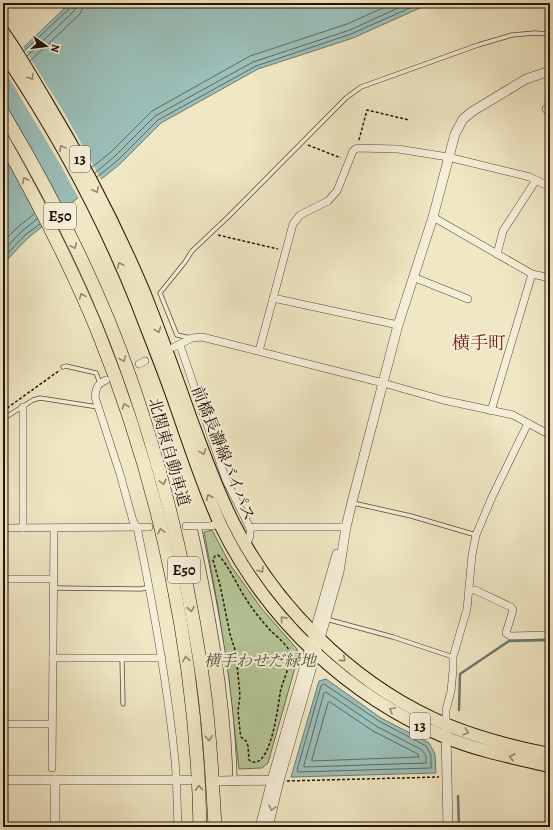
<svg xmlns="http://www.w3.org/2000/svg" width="553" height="830" viewBox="0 0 553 830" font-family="Alegreya,'Noto Serif JP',serif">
<rect width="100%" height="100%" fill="#f0e7c4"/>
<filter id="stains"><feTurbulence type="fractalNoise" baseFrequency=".005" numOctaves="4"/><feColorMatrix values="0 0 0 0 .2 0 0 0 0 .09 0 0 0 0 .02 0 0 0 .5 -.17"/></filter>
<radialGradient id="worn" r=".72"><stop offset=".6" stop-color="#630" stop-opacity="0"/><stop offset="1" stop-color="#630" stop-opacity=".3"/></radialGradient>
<path fill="#b5c798" stroke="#6c6d4e" d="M212,530L231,566L262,609L297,649L298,657L268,763L262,768L239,769L229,681L218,607L204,532Z"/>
<g fill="#9bbfb9" stroke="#6b7a70">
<path d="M70,3H431L353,38L258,69L161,123L120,164L28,238L3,264V67Z"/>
<path d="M326,679L381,718L429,743L435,754L436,773L291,777L319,681Z"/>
</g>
<path fill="#f0e7c4" d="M22,45L65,114L102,181L79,199L60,164L3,68V64Z"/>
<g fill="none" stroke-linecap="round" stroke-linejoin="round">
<g stroke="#60695e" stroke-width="1">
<path d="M24,51L71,7L72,3"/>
<path d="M27,56L74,11L77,3"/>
<path d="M30,61L79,15L82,10L83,3"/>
<path d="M92,167L110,153L152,111L250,56L347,24L394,3"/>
<path d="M95,173L114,157L155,116L253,62L350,30L409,3"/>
<path d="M97,177L117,161L158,120L256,66L351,34L421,3"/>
<path d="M3,242L18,227L34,214"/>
<path d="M3,251L22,231L37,219"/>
<path d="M3,258L25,235L40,224"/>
<path d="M324,684L379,721L426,746L431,755V768L298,772L297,770L321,686Z"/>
<path d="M326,692L376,726L422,750L426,756V763L304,767V765L324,693Z"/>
<path d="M330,702L373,731L418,754L419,757L312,761V759L328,703Z"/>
</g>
<g stroke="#6b7a70" stroke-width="2.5">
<path d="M459,710L460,674L509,641L550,640"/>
<path d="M458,796L459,827"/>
</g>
<g stroke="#574833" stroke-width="5">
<g id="service">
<path d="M191,338L177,335L160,293L185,262L192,251L229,216L346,98L361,87L478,45L512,35L535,33L550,34"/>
<path d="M63,367L66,366L96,373L100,383"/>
<path d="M3,419L33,400L40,398L98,407"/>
<path d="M353,503L411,516L476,535"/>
<path d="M199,526C217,609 233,696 235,780"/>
<path d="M54,588L141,589L149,587"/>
<path d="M326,619L393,637L453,657"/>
<path d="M122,658L123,704"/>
</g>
</g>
<g stroke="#574833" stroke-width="8">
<g id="minor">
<path d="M546,109L550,108"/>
<path d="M433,217L532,274L550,278"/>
<path d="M497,254L503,231L536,180"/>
<path d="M413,277L468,299"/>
<path d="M273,298L398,325"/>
<path d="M180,345L226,480L250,528V536L246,546"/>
<path d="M174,347L192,338L202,337L383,383L443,400L513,415L550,435"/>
<path d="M259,351L293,224L300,215L328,201L337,191L353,151L357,148L398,149L448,157L530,177L550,187"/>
<path d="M139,364L145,361"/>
<path d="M106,380C97,384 96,388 95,397L120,474L133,521L137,527C153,604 167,681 175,760C177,782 177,805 178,827"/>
<path d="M23,407V528"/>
<path d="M491,411L532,274"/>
<path d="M186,526H210L220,524"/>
<path d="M3,528L149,527"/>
<path d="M250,528L255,527H346"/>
<path d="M3,579H54"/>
<path d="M469,590H475L511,607L513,610L506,633L510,636L550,635"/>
<path d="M3,599V579"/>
<path d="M53,658H162"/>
<path d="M3,724H52"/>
<path d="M446,725V710L451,691L453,670V657L467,609L472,555L476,535L492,497L528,423"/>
<path d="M52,768L54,528"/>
</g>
</g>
<g stroke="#574833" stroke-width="10">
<g id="tertiary">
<path d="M446,732L448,827"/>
<path d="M3,780H189"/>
<path d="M55,780V827"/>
<path d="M220,781L276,780"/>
<path d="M260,827L272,780L337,554"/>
<path d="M268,827L279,781L339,572L346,527L352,502L398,325L433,217L455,134L463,119L473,111L526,79L550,71"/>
</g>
</g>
<g stroke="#241303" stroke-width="14">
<g id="primary">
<path d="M3,32C19,54 32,78 46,101C83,162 116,226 144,292C161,335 177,379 192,422C205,456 217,491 234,524C275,605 349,679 432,718C469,736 509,746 550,754"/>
<path d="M3,52C56,131 102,215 137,303C150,337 164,371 176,406C190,446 203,487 221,526C267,620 348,696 445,737C478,751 515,758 550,766"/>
</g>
</g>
<g stroke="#241303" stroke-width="14">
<g id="motorway">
<path d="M3,113C43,180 79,249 109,322C153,431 182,545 200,661C209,716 212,772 215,827"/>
<path d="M3,140C38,202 71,266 98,332C161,488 197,659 200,827"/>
</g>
</g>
<g stroke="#241303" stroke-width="1.5" stroke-dasharray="3 2" stroke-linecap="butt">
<path d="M359,140L367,110L409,120"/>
<path d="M308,145L341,158"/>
<path d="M218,235L278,249"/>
<path d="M3,411L60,370"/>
<path d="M218,555C228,564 238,587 246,599C253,610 261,620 270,630C276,636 285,643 289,650C294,661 281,683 280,694C278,706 270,775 249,760L248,746L246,741L241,737L240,731L238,711L240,696L236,653L230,634L220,585L213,560L215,556Z"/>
<path d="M290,656L299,653"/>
<path d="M287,781L439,777"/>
</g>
<use href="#service" stroke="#f5efd9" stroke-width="3.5"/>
<use href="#minor" stroke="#f5efd9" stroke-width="7"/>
<use href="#tertiary" stroke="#f5efd9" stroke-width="9"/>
<use href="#primary" stroke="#f0e7c4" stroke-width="12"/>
<use href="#motorway" stroke="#f0e7c4" stroke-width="13"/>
</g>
<defs><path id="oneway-chevron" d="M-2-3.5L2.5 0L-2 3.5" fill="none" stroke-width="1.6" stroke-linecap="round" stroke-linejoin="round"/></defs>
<g stroke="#94886d">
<use href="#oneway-chevron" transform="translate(31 77) rotate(58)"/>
<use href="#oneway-chevron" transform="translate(62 148) rotate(-120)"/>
<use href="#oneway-chevron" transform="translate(25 180) rotate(-118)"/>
<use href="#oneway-chevron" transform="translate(96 190) rotate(63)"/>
<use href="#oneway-chevron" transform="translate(74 246) rotate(64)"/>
<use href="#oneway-chevron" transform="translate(120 265) rotate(-114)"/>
<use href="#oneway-chevron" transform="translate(82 296) rotate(-113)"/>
<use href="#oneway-chevron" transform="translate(158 330) rotate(69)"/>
<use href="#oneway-chevron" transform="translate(123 359) rotate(69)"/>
<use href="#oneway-chevron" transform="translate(125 406) rotate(-109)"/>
<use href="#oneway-chevron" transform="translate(203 452) rotate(70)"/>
<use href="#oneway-chevron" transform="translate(163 482) rotate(75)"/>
<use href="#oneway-chevron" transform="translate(209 497) rotate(-113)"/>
<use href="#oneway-chevron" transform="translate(161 531) rotate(-103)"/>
<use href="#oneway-chevron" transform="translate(261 570) rotate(57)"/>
<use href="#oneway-chevron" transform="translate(191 609) rotate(80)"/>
<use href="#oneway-chevron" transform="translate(283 619) rotate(-132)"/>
<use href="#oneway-chevron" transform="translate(186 659) rotate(-99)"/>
<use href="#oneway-chevron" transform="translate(343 659) rotate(40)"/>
<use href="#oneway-chevron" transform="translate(392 710) rotate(-150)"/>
<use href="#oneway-chevron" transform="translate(466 732) rotate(19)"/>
<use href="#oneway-chevron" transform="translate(209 738) rotate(84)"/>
<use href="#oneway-chevron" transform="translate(512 757) rotate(-166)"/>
<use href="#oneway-chevron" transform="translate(199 788) rotate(-94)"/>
</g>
<use stroke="#978c79" href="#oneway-chevron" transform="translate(272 808) rotate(104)"/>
<g text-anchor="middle" stroke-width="4" stroke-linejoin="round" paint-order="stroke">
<g fill="#f5efd9" stroke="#635543" stroke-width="1">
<rect x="70" y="146" width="20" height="26" rx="3"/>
<rect x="44" y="203" width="32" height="26" rx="3"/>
<rect x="168" y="557" width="32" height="26" rx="3"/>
<rect x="410" y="713" width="20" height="26" rx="3"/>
</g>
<g font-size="15" font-weight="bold" fill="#241303">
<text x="80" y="164">13</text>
<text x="60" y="221">E50</text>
<text x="184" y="575">E50</text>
<text x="420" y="731">13</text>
</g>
<g font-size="16" fill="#241303" stroke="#f5efd9">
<text transform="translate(170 452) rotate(74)" y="6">北関東自動車道</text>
<text transform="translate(224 453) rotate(68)" y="6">前橋長瀞線バイパス</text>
</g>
<g font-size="16" font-style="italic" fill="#575237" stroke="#f5efd9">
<text x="260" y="666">横手わせだ緑地</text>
</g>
<g font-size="18" fill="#7a1f14" stroke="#f5efd9">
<text x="479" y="349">横手町</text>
</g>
</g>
<rect width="553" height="830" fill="none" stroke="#f0e7c4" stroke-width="16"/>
<rect x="4" y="4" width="545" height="822" fill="none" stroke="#241303" stroke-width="2"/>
<rect x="8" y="8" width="537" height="814" fill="none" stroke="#241303"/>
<g transform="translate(46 46) rotate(104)" stroke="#f5efd9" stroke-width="3" paint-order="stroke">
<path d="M0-3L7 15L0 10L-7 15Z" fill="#241303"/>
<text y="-6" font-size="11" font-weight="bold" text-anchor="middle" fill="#241303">N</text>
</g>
<rect width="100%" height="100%" filter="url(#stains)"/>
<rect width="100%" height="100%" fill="url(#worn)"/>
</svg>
